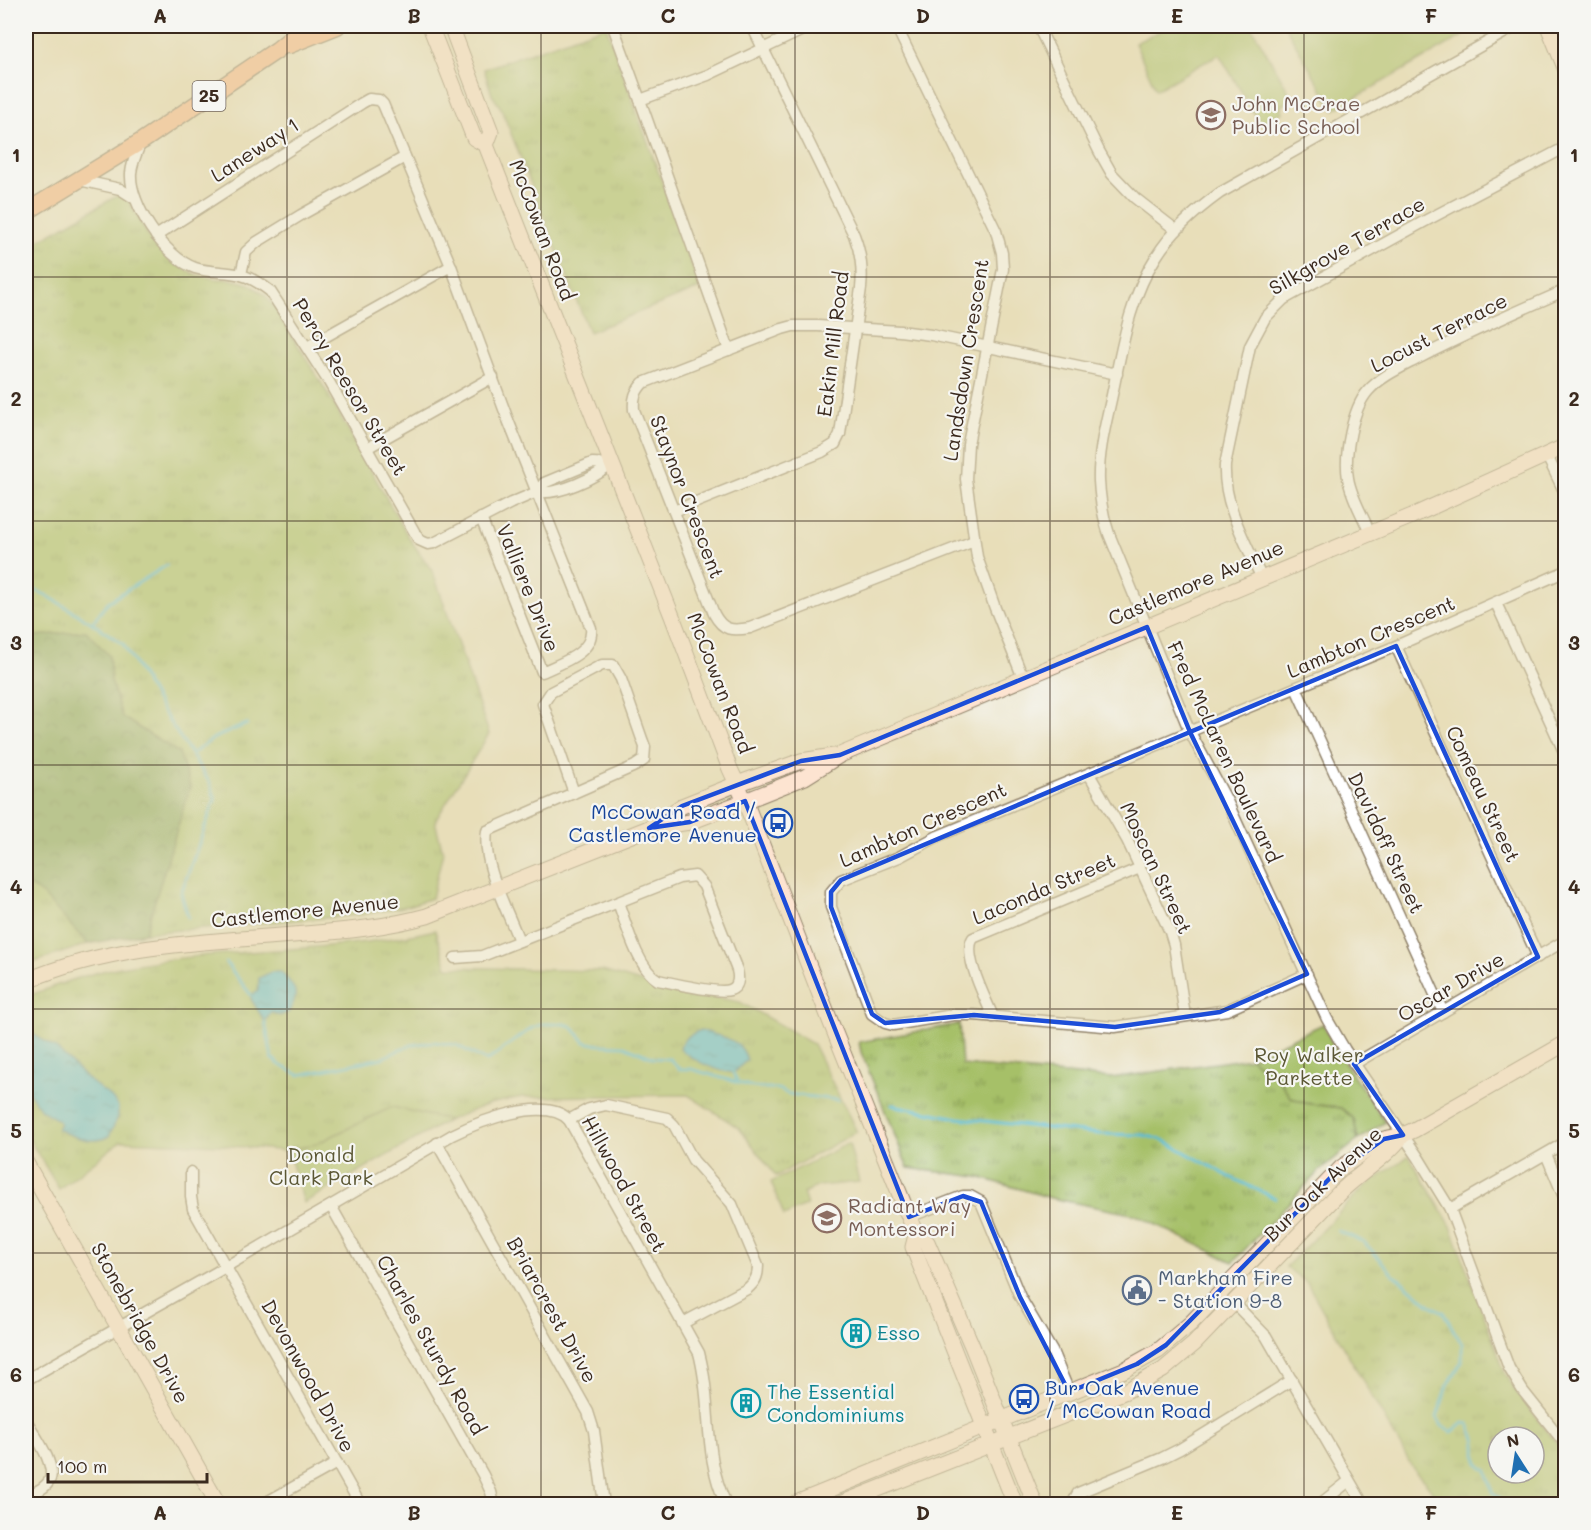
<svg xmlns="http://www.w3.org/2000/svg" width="1591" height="1530" viewBox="0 0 1591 1530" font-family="Mali,sans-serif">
<defs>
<pattern id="grass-tufts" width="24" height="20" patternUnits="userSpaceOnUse" patternTransform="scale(1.5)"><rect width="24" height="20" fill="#a6c067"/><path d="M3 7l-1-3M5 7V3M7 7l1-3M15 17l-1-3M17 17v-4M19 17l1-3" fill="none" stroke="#889c54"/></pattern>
<pattern id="forest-crowns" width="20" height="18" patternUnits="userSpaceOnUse" patternTransform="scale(1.5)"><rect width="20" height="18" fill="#84a65c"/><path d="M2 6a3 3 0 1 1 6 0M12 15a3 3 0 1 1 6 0" fill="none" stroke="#6d874b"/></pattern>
<pattern id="water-ripples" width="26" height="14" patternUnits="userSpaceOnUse" patternTransform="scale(1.5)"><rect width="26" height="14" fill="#56bcd4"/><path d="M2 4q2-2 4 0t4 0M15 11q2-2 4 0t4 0" fill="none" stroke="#4899ab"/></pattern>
</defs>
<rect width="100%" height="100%" fill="#f6f6f2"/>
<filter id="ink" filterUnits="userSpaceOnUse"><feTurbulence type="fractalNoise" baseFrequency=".0167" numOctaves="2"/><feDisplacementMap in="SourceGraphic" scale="12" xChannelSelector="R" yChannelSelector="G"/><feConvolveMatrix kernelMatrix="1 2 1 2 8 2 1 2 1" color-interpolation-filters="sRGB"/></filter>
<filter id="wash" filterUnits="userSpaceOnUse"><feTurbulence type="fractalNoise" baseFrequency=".008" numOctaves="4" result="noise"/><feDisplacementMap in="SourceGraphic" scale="24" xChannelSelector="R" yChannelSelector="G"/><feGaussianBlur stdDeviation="1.35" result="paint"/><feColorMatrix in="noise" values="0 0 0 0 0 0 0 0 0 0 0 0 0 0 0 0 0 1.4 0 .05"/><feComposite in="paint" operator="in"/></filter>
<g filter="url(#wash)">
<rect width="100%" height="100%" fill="#e8deb9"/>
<g fill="url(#grass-tufts)" stroke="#707542" stroke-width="1.5" fill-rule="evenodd">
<path d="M606,26L700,288L589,332L501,108L492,95L484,69Z"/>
<path d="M122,193L128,200L150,239L170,261L196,275L218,279H229L249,284L265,295L275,308L328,394L409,538L433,572L489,734L435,821L443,852L432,898L408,906L361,915L145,933L190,786L179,753L122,717L111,681L109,656L86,631L26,637V248Z"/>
<path d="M26,883L43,895L88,944L26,965Z"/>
<path d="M435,930L447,967L602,971L655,986L740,1002L813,1044L857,1132L776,1176L739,1128L688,1095L522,1097L489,1104L449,1120L392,1107L316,1144L288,1151L220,1145L121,1141L59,1189L26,1134V997C58,984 91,972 126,966C228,947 333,954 435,930Z"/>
<path d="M959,1024L962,1065L1112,1078L1251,1058L1264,1069L1273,1070L1290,1097L1305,1103L1341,1108L1354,1119L1358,1140L1319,1171L1233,1262L1136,1215L1051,1198L978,1177L908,1168L861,1052L859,1042Z"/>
<path d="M1409,1156L1451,1226L1505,1373L1515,1390L1565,1454V1504H1444L1414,1470L1307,1283L1286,1267L1365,1186ZM1498,1437H1534V1473H1498Z"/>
</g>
<path fill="url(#forest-crowns)" stroke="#60683d" stroke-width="1.5" d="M86,631L109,656L111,681L122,717L179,753L190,787L145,933L88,944L43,895L26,883V637Z"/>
<g fill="#a6c067" stroke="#707542" stroke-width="1.5">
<path d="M1170,26H1251L1293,99L1280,106L1283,112L1260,123L1219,54L1156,90L1135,43Z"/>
<path d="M1285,26H1480L1334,110Z"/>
<path d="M1323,1024L1334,1047L1385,1122L1358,1140L1354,1119L1341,1108L1305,1103L1290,1097L1273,1070L1264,1069L1251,1058Z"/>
<path d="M392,1107L449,1120L304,1203L288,1151L316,1144Z"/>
<path d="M849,1143L859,1182L819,1186L803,1193L807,1205L784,1216L771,1182Z"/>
</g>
<g fill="url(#water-ripples)" stroke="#487379" stroke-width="1.5">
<path d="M271,972H281C295,988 301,991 289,1012L280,1016L271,1012L265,1022L251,999V995L258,991L259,978Z"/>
<path d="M26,1030L56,1048L86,1078L111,1097L118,1106V1117L109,1136C92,1146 73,1136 57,1129L60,1123L58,1120L41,1110L26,1088Z"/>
<path d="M701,1030C720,1037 742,1038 747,1060L733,1073C713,1070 696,1062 680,1049C683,1037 691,1034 701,1030Z"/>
</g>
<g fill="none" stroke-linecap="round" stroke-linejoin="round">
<g stroke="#56bcd4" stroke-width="3">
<path d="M26,586L46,595L92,623L123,644L162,710L210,783L215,799L181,893L188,917"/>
<path d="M92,623L108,602L167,565"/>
<path d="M192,754L214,738L247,724"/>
<path d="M226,963L251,995"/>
<path d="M265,1022L272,1058L280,1065L299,1075L382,1058L411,1045L434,1042L456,1045L487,1061L530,1029L543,1024H564L571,1026L585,1042L599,1045L624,1046L654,1058L670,1059L679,1069H691L753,1087L778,1089L788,1094L838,1100"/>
<path d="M733,1073L738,1082"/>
<path d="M892,1105L958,1118L1100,1134L1143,1135L1163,1140L1230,1177L1275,1198"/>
<path d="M1338,1231L1364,1242L1393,1274L1429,1304L1443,1312L1462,1344V1361L1448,1385L1437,1417L1442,1426L1452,1432L1463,1423L1469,1424C1471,1430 1476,1437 1476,1444C1477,1457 1473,1463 1487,1470L1492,1492L1500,1498L1503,1504"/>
</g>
</g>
</g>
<g filter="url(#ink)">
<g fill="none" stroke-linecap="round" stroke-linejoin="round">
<g stroke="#92846c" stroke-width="13">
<g id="street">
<path d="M613,26L640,100"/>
<path d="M896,26L996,231L1002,253L1003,269L968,444L966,479L977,557L995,608L1023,678"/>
<path d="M1038,26L1099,151L1112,174L1135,198L1176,230"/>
<path d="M1516,26L1220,193C1195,211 1172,231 1156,257C1129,299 1122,348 1112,395C1106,423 1098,452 1099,481C1100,499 1103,517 1109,534L1190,732L1226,799L1327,1019L1345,1050L1418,1157L1450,1209L1509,1368L1523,1391L1566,1445"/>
<path d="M141,142C137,152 132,162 131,173C129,204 165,258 195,268C211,273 227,271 241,275C252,278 261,284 270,291L329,382L419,540L428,544L434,543L511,503L537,492L544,483L592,463L612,464"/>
<path d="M79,180L120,189L134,198"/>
<path d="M156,236L362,103L369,99L379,100L383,104L451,266L508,420L591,628C594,653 561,663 542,672L481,518"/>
<path d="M241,274L246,252L257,242L301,215L405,157"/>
<path d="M307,347L451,266"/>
<path d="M729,350L640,100L708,75L811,26"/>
<path d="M367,448L493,377"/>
<path d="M1546,454L1566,495"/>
<path d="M537,492C560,495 594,478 612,464"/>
<path d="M674,511L822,452L835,444L840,434L861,288C863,269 861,253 854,235L752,26"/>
<path d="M1370,533C1363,516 1351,497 1348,478C1344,456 1352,409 1368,391C1380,377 1400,368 1417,359C1465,334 1516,312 1566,290"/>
<path d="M974,541L750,628C732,631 723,631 714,614L634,410C633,398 635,392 643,383L782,329L793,326H818L900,331L931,335L1117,374"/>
<path d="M1262,579C1246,543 1223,505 1225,465L1250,346L1265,318L1284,299L1427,220L1566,147"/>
<path d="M1496,603L1566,756"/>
<path d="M1396,646L1538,957"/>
<path d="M1296,688L1443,1012"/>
<path d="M1089,774L1127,840L1170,932L1174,945L1185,1016"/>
<path d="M519,941C507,909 482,865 487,831L635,766L644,760L645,747L642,739L621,679L613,665H602L551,692L543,704L574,793"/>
<path d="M455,958L482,956L679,878L695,876L704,886L737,970C739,978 739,987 730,990C718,994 672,983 658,980C638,969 626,924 618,902"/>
<path d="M1307,974L1227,1010L1115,1027L974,1015H953L893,1025L885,1023L872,1014L831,907V892L841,880L899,857L938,836L1396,646L1566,571"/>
<path d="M993,1017C986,999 962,955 973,938L1140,868"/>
<path d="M1354,1064L1566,940"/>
<path d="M569,1120L589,1109L606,1105L667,1118L674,1125L693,1160L732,1204L758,1266C758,1277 755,1282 747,1289L683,1323"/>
<path d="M437,1143L588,1412L594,1431L604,1504"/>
<path d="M1546,1154L1566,1202"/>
<path d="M191,1172V1197L193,1209L360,1504"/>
<path d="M331,1206L483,1475L491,1492L494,1504"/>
<path d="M1450,1209L1566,1142"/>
<path d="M909,1217L963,1196H970L981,1202L1020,1297L1052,1351L1069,1392"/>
<path d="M1234,1303L1266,1336L1363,1504"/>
<path d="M26,1380L215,1273L452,1135C478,1122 546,1095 569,1120L699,1353C713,1405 702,1453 726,1504"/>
<path d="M26,1420C33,1433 58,1466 49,1481C45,1489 33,1493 26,1497"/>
<path d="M263,1504L337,1463"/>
<path d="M1072,1504L1078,1493L1162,1458L1180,1449L1292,1380"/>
<path d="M1320,1504L1349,1481"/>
</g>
</g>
<g stroke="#92846c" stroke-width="17">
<g id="secondary">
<path d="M430,26L474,138L486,145L672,616L730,769L745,801L831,1023L909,1217L916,1235L927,1242L972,1346L1035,1504"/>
<path d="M451,26L491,132L486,145"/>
<path d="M1548,26L1566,70"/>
<path d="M649,828L690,822L745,801L805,777L840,755L1412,516L1566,446"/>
<path d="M26,981C114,943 210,942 305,934C346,931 387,927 427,916L649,828L682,806L737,784L801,761L834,756"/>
<path d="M26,1163L218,1504"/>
<path d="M916,1235L913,1247L1015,1504"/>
<path d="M794,1504L1124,1370L1158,1351L1191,1323L1342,1167L1384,1139L1403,1135L1414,1130L1566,1043"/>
<path d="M840,1504L1126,1391L1163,1370L1194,1344L1338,1194C1359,1173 1386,1158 1403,1135"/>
</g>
</g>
<g stroke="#92846c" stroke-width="19">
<g id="primary">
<path d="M289,45L337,26"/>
<path d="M26,212L142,141L277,50L306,26"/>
</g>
</g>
<use href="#street" stroke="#fff" stroke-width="10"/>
<use href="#secondary" stroke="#fde4d1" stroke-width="15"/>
<use href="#primary" stroke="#fbbb8d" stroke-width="16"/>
</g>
</g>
<path d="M0 0H1591V1530H0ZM1147,627L1190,732L841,880L831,892V907L872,1014L885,1023L974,1015L1115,1027L1220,1012L1307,974L1190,732L1396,646L1538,957L1354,1064L1403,1135L1384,1139L1333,1175L1166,1345L1137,1364L1069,1392L1020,1297L981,1202L963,1196L909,1217L745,801L690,822L649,828L682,806L801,761L840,755Z" fill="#e8deb9" fill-opacity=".55" fill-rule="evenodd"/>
<path fill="none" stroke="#1d4ed8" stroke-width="4.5" stroke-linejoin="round" d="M1147,627L1190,732L841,880L831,892V907L872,1014L885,1023L974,1015L1115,1027L1220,1012L1307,974L1190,732L1396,646L1538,957L1354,1064L1403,1135L1384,1139L1333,1175L1166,1345L1137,1364L1069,1392L1020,1297L981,1202L963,1196L909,1217L745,801L690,822L649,828L682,806L801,761L840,755Z"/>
<path fill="none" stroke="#3b2a1e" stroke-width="1.5" stroke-opacity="0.55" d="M287,26V1504M541,26V1504M795,26V1504M1050,26V1504M1304,26V1504M26,277H1566M26,521H1566M26,765H1566M26,1009H1566M26,1253H1566"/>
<defs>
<g id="school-ring" transform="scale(1.5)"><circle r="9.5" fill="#f6f6f2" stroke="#8d6e63" stroke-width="1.5"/><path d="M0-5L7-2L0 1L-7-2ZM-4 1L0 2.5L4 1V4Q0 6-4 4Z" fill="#8d6e63"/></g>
<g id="bus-ring" transform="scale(1.5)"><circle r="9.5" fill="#f6f6f2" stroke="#1a4fb4" stroke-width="1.5"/><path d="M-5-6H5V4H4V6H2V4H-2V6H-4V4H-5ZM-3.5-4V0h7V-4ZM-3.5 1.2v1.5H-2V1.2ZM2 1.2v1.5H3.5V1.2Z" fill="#1a4fb4"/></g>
<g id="civic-ring" transform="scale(1.5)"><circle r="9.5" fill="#f6f6f2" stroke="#5c6f8a" stroke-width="1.5"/><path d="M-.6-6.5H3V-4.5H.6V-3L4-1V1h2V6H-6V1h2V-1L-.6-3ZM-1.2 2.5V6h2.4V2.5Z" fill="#5c6f8a"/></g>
<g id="building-ring" transform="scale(1.5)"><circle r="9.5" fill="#f6f6f2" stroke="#0f9aa8" stroke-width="1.5"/><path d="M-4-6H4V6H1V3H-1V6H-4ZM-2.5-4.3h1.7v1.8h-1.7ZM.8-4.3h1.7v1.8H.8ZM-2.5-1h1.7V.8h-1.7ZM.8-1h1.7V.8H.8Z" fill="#0f9aa8"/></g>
</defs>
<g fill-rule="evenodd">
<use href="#school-ring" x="1211" y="115"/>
<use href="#bus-ring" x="778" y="823"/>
<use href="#school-ring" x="827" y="1218"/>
<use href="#civic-ring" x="1137" y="1290"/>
<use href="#building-ring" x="856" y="1333"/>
<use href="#bus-ring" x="1024" y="1399"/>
<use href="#building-ring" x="746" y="1403"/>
</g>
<g text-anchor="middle" stroke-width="4.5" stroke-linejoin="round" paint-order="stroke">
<rect fill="#f6f6f2" stroke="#73675e" stroke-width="1.5" x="192.5" y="81" width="33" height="30" rx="4.5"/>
<g font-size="18" font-weight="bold" fill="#3b2a1e">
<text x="209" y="102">25</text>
</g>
<g font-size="20" fill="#785e54" stroke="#f6f6f2" text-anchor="start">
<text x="1232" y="111">John McCrae<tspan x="1232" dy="23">Public School</tspan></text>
<text x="848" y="1213">Radiant Way<tspan x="848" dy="23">Montessori</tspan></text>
</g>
<g font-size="20" fill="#3b2a1e" stroke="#f6f6f2">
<text transform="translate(255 150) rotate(-33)" y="7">Laneway 1</text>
<text transform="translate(542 230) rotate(69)" y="7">McCowan Road</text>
<text transform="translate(1347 246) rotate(-30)" y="7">Silkgrove Terrace</text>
<text transform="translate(1439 333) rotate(-27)" y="7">Locust Terrace</text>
<text transform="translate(833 344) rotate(-83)" y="7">Eakin Mill Road</text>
<text transform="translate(966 360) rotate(-81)" y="7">Landsdown Crescent</text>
<text transform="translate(350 387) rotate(59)" y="7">Percy Reesor Street</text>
<text transform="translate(687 497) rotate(69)" y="7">Staynor Crescent</text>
<text transform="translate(1196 583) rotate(-23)" y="7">Castlemore Avenue</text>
<text transform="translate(528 588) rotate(68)" y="7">Valliere Drive</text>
<text transform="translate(1371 637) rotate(-23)" y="7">Lambton Crescent</text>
<text transform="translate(720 683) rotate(69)" y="7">McCowan Road</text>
<text transform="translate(1224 752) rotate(65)" y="7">Fred McLaren Boulevard</text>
<text transform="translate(1483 794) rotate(65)" y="7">Comeau Street</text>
<text transform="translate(923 825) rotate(-24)" y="7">Lambton Crescent</text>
<text transform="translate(1386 843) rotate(65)" y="7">Davidoff Street</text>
<text transform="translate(1156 868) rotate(65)" y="7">Moscan Street</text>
<text transform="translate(1044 889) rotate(-23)" y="7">Laconda Street</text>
<text transform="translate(305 911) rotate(-6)" y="7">Castlemore Avenue</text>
<text transform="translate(1451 987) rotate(-30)" y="7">Oscar Drive</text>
<text transform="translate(624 1184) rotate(61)" y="7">Hillwood Street</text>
<text transform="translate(1323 1184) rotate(-44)" y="7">Bur Oak Avenue</text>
<text transform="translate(552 1310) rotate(61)" y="7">Briarcrest Drive</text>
<text transform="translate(140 1323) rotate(61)" y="7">Stonebridge Drive</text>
<text transform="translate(431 1345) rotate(61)" y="7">Charles Sturdy Road</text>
<text transform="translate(308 1376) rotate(61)" y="7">Devonwood Drive</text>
</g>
<g font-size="20" fill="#164399" stroke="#f6f6f2" text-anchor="end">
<text x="757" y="819">McCowan Road /<tspan x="757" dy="23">Castlemore Avenue</tspan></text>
<text x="1045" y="1395" text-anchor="start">Bur Oak Avenue<tspan x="1045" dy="23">/ McCowan Road</tspan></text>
</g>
<g font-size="20" fill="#5b5734" stroke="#f6f6f2">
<text x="1309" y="1062">Roy Walker<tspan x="1309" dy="23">Parkette</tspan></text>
<text x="321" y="1162">Donald<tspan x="321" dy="23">Clark Park</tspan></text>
</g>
<g font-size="20" fill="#4e5e75" stroke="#f6f6f2" text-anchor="start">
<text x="1158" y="1285">Markham Fire<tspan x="1158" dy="23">- Station 9-8</tspan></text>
</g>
<g font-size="20" fill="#0d838f" stroke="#f6f6f2" text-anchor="start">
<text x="877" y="1340">Esso</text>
<text x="767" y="1399">The Essential<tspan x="767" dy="23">Condominiums</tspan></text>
</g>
</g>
<rect width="1591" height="1530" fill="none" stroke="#f6f6f2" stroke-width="66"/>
<g transform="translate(1516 1455) rotate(348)"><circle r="28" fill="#f6f6f2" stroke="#aba49d" stroke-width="1.5"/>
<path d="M0-4.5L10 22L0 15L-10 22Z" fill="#1f6fb2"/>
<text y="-9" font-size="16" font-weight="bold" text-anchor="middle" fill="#3b2a1e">N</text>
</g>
<path d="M48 1473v9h159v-9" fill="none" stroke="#3b2a1e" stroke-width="3"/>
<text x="57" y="1473" font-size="18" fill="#3b2a1e" stroke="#f6f6f2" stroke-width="4.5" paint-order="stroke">100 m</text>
<rect x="33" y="33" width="1525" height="1464" fill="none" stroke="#3b2a1e" stroke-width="2"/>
<g font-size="20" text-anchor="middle" font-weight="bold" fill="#3b2a1e">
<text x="160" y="23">A</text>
<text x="414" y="23">B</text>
<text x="668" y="23">C</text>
<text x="923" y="23">D</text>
<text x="1177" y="23">E</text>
<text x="1431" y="23">F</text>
<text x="16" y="162">1</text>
<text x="1574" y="162">1</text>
<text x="16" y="406">2</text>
<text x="1574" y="406">2</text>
<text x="16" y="650">3</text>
<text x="1574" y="650">3</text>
<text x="16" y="894">4</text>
<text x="1574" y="894">4</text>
<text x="16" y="1138">5</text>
<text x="1574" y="1138">5</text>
<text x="16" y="1382">6</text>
<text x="1574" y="1382">6</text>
<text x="160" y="1520">A</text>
<text x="414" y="1520">B</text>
<text x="668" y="1520">C</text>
<text x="923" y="1520">D</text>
<text x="1177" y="1520">E</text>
<text x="1431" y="1520">F</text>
</g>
</svg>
